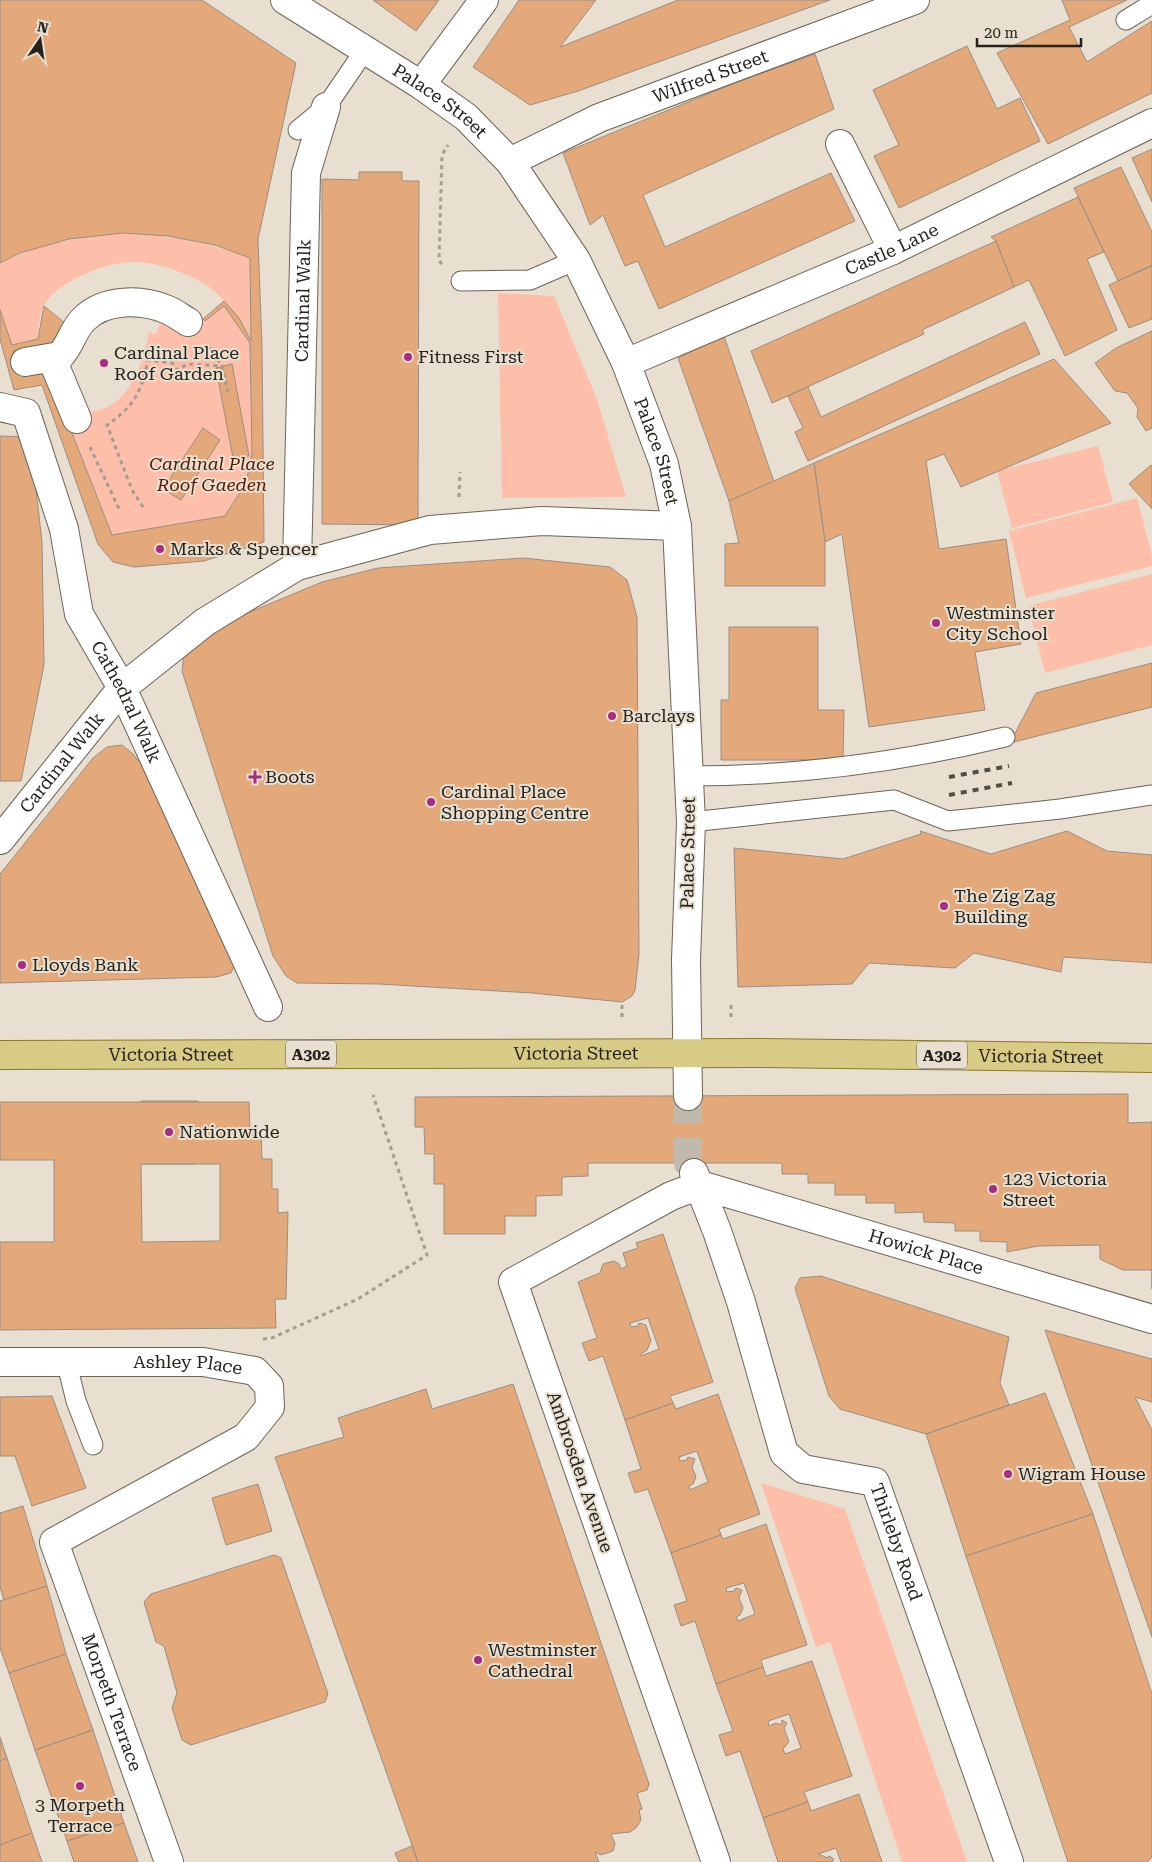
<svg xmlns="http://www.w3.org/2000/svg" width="1152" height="1862" viewBox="0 0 1152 1862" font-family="'Roboto Serif',serif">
<rect width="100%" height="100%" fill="#e8dfd0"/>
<g fill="#fdbfa9" fill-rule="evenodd">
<path d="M123,233C170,236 206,241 250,258L251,341C239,319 223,293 200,281C179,270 153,261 130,262C104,263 57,282 44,305C39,314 39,329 38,339L12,345L0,310V263C43,242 76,238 123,233Z"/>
<path d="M155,292L182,302L205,321L224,306L250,343L252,454L246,483L225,516L112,535L52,382L19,370L13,351L54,343ZM115,316H140L160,323L156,334L149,332C143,362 132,402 97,411C91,412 84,411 78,412L66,368L92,326Z"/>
<path d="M498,293L554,296L597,399L626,497L502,498Z"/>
<path d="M1098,446L1113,502L1012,528L997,471Z"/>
<path d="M1137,498L1152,555V566L1026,598L1009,531Z"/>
<path d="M1152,574V645L1045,673L1028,606Z"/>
<path d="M761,1483L845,1509L967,1862H902L830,1642L816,1647Z"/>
</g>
<g fill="#e3a97a" stroke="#9b8d83" fill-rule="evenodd">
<path d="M0,0H202L296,63L258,239L262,347L264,542L204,561L134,567L113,562L98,544L42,385L14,390L0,339V310L12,345L38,339L44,306L65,323L54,343L13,351L19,370L43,364L52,382L112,535L225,516L246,483L252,454L250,343L224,306L205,321L203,319L224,301L239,318L251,341L250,258L215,245L168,236L123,233L69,239L20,253L0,263Z"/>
<path d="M373,0H439L416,31Z"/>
<path d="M519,0H596L560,47L678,0H830L578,91L530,105L473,67Z"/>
<path d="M1062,0H1127L1069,27L1087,62L1152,21V93L1048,144L997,53L1070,20Z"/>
<path d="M967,46L997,109L1020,98L1040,141L899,208L874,156L899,145L873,90Z"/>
<path d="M815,54L834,109L643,195L665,247L831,173L855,221L659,309L638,261L625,266L603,215L590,225L563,153L735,83Z"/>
<path d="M1152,149V202L1132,158Z"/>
<path d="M1121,167L1152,232V265L1118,281L1074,188Z"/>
<path d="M359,172H402V181H419L418,525L322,524V179L359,180Z"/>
<path d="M1078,197L1104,252L1087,259L1117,330L1065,356L1029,280L1014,287L996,241L991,237Z"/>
<path d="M996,241L1014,287L922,330L924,334L772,403L751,351Z"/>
<path d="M1152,266V319L1129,328L1109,285Z"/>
<path d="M1025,322L1040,354L808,461L795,432L803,428L788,396L808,387L821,417Z"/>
<path d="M1152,331V428L1146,431L1137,417L1138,408L1127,393L1115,391L1095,363L1116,348Z"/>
<path d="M724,336L774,482L729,501L678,358Z"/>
<path d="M1054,359L1111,423L961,487L944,454L926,461L939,549L1006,539L1021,644L975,652L985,710L869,727L842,534L825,542L814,463Z"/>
<path d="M232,364L249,456L233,458L216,368Z"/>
<path d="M203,428L220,440L181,500L163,489Z"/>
<path d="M0,436L30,437L42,542L44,665L21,781H0Z"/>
<path d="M814,463L825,542V586H725V544L739,543L729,501Z"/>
<path d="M1151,465L1152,466V509L1129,484Z"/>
<path d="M523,558L610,567L627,580L637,617L639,954L635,990L632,996L622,1002L532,993L379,984L297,983L286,976L273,956L182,671L184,654L209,629L322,582L378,568Z"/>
<path d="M729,627H818V710H844L843,760H721V700H729Z"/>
<path d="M1152,663V707L1010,743L1036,693Z"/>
<path d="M122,745L133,754L141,764L223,938L234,966L231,973L216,977L0,983V874L93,758L107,747Z"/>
<path d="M920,831L991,854L1067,831L1107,851L1152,855V963L1063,957L1061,972L974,953L955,968L869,963L852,984L738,987L734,848L843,859L921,834Z"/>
<path d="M1128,1094V1123L1152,1122V1289V1270H1123L1100,1259V1245L1038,1246L1007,1252V1242L980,1241V1231H955V1223L924,1222L923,1212L895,1213V1203H866V1195H835V1183H808V1174H782V1163H588V1176L562,1177V1195L536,1196V1216H505V1234H444V1184H434V1154H425L424,1127H415V1097Z"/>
<path d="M141,1101H198L197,1164H141Z"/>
<path d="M0,1102H249L250,1132H261L262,1159H272V1189H278V1213L288,1212L286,1299H275L276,1328L0,1330V1242H54V1160H0ZM141,1164H220V1241L142,1242Z"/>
<path d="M663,1234L713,1382L670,1396L673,1403L625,1420L603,1356L589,1361L582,1343L597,1338L578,1282L600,1273L603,1264L614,1261L619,1264L621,1269L627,1266L623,1253L638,1248L636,1243ZM648,1318L659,1349L641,1356V1354L647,1350L651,1341L646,1325L639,1323L638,1326L631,1327L630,1323Z"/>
<path d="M821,1276L1009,1337L1000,1383L1009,1405L926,1434L840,1409L829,1396L795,1288L800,1278Z"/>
<path d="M1045,1330L1152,1359V1402L1135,1397L1152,1430V1637Z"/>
<path d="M513,1384L649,1784L647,1790L637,1793L642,1809L639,1810L641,1820L636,1828L630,1832L611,1834L615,1844L613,1851L601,1855L595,1852L599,1862H418L275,1457L344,1437L338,1418L426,1389L432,1409Z"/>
<path d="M1045,1393L1093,1514L966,1556L926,1434Z"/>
<path d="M718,1394L760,1514L719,1529L721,1535L671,1553L648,1489L635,1493L628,1473L641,1469L625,1420L673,1403L676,1409ZM697,1451L708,1482L690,1490L689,1486L693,1484L696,1477L692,1467L695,1459L688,1457L687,1460L680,1461L679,1457Z"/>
<path d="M52,1396L86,1488L32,1506L15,1456H0V1397Z"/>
<path d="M258,1484L272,1531L226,1545L212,1498Z"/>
<path d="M23,1506L47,1586L4,1600L0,1587V1513Z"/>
<path d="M1093,1514L1152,1694V1857L1147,1862H1068L966,1556Z"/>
<path d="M766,1524L807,1645L761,1660L763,1667L716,1684L695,1621L681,1626L674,1605L687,1601L671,1553L721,1535L723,1539ZM744,1583L755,1614L738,1621L736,1617L740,1615L743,1608L739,1598L742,1590L736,1588L734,1591L727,1592L726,1588Z"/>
<path d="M274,1555L281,1558L328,1694L325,1702L191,1745L182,1740L172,1708L177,1693L164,1646L156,1642L144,1602L151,1594Z"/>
<path d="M47,1586L66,1654L9,1673L0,1648V1601Z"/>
<path d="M66,1654L93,1730L35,1750L9,1673Z"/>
<path d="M812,1661L852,1776L804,1792L808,1802L763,1818L740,1751L726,1756L719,1735L733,1731L716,1684L763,1667L766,1676ZM789,1714L801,1748L785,1754L783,1749L789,1742L784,1728L787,1723L782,1720L781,1725L776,1723L769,1726L768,1721Z"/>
<path d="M93,1730L124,1823L67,1841L35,1750Z"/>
<path d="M0,1737L7,1758L0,1761Z"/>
<path d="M7,1758L32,1833L0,1845V1761Z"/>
<path d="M859,1794L882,1862H841L836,1848L818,1854L828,1858L829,1856L834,1859L832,1862H778L763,1818L808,1802L811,1811Z"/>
<path d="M124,1823L138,1862H74L67,1841Z"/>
<path d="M32,1833L42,1862H0V1845Z"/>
<path d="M412,1846L418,1862H399L395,1853Z"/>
</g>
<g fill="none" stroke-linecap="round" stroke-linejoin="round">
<path stroke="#c1b9ac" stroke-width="28" stroke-dasharray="28 14" stroke-linecap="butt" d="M688,1096V1163L692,1170"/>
<g stroke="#6c6457" stroke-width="21">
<g id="service">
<path d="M1126,20L1152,4"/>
<path d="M298,130L326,107L365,50"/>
<path d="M461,281L530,280L576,260"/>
<path d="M689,776C795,776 902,762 1005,737"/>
<path d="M691,822L894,800L948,821L1060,809L1152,795"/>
<path d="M66,1360L76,1401L93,1445"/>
</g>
</g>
<g stroke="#6c6457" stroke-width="30">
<g id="pedestrian">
<path d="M52,359L77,419"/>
<path d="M25,362L60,356C70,346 73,330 83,320C104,298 142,299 168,310C175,313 181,318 188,322"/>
<path id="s1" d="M0,407L26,413L64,529L79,614L122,688L268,1007"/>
<path d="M297,566L430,530L542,521L677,526"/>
<path id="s2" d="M0,840L122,688L205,622L297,566L306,173L326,107"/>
</g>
</g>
<g stroke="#6c6457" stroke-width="30">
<g id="minor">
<path id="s3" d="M285,0L421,85L466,117L510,162L576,260L626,363L664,464L677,526L691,822L686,960L688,1096"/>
<path d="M421,85L484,0"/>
<path d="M840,144L893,250"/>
<path id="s4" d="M510,162L599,118L915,0"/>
<path id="s5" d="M626,363L893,250L1152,123"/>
<path id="s6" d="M694,1173L717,1231L741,1302L784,1453L803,1469L875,1482L1009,1862"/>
<path id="s7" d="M0,1362H203L255,1371L269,1386L270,1407L246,1437L54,1542L169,1862"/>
<path id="s8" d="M716,1862L513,1282L671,1196L700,1185L1152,1319"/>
</g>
</g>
<g stroke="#887a2c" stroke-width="30">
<g id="primary">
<path id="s9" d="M0,1055L757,1053L1152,1058"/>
</g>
</g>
<g stroke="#a39c91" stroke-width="3" stroke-dasharray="4 4" stroke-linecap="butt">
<path d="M442,264L439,261L442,155L448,145"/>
<path d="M208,346L222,366"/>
<path d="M90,447L119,509"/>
<path d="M459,497L460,472"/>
<path d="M143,507L132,490L107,425C135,406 141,392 148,360L172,363L178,370L187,364L222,366L228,392"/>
<path d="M622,1005V1021"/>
<path d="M731,1005V1017"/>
<path d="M263,1339L272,1338L358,1299L427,1255L373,1095"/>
</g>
<use href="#service" stroke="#fff" stroke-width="19"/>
<use href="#pedestrian" stroke="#fff" stroke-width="28"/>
<use href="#minor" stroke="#fff" stroke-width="28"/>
<use href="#primary" stroke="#d8cb86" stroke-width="28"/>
<g stroke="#514d45" stroke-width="4" stroke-dasharray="6 6" stroke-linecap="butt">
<path d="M949,777L1009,766"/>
<path d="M949,795L1012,783"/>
</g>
</g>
<g fill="#a52d83" stroke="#e8dfd0" stroke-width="2">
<circle cx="408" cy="357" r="5"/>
<circle cx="104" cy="363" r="5"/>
<circle cx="160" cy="549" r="5"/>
<circle cx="936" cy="623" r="5"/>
<circle cx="612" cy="716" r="5"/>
<path d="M252.5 769.5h5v5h5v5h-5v5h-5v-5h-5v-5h5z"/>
<circle cx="431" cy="802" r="5"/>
<circle cx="944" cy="906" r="5"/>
<circle cx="22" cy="965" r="5"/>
<circle cx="169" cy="1132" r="5"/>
<circle cx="993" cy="1189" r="5"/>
<circle cx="1008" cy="1474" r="5"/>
<circle cx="478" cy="1660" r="5"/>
<circle cx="80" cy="1786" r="5"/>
</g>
<g text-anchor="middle" stroke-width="4" stroke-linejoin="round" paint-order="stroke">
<g fill="#e8dfd0" stroke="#605b52" stroke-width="1">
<rect x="286" y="1040.5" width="50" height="27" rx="4"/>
<rect x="917" y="1041.5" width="50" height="27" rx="4"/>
</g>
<g font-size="16" font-weight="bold" fill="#25221c">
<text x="311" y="1060">A302</text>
<text x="942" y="1061">A302</text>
</g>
<g font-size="18" fill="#25221c" stroke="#e8dfd0">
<text dy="6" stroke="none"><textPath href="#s4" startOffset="218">Wilfred Street</textPath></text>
<text dy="6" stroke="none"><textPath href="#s3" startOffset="185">Palace Street</textPath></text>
<text dy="6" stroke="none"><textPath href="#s5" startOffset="289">Castle Lane</textPath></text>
<text dy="6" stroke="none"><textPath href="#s2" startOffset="674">Cardinal Walk</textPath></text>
<text dy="6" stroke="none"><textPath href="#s3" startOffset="605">Palace Street</textPath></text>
<text dy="6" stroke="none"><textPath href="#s1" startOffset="335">Cathedral Walk</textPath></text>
<text dy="6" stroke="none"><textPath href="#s2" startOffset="99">Cardinal Walk</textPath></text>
<text transform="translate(688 853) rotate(-89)" y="6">Palace Street</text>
<text dy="6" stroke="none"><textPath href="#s9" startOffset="576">Victoria Street</textPath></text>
<text dy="6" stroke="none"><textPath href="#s9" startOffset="171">Victoria Street</textPath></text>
<text dy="6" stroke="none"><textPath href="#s9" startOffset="1041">Victoria Street</textPath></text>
<text dy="6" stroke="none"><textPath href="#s8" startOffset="1061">Howick Place</textPath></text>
<text dy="6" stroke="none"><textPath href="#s7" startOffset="188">Ashley Place</textPath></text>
<text transform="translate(580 1472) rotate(71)" y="6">Ambrosden Avenue</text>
<text dy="6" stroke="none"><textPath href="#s6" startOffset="456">Thirleby Road</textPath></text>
<text dy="6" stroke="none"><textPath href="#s7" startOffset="725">Morpeth Terrace</textPath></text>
</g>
<g font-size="18" fill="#25221c" stroke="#e8dfd0" text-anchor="start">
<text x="114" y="359">Cardinal Place<tspan x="114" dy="21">Roof Garden</tspan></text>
<text x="418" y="363">Fitness First</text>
<text x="170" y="555">Marks &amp; Spencer</text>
<text x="946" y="619">Westminster<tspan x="946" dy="21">City School</tspan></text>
<text x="622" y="722">Barclays</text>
<text x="265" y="783">Boots</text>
<text x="441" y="798">Cardinal Place<tspan x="441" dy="21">Shopping Centre</tspan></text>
<text x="954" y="902">The Zig Zag<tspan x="954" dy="21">Building</tspan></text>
<text x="32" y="971">Lloyds Bank</text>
<text x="179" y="1138">Nationwide</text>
<text x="1003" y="1185">123 Victoria<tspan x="1003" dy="21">Street</tspan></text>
<text x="1018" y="1480">Wigram House</text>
<text x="488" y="1656">Westminster<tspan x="488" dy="21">Cathedral</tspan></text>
<text x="80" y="1811" text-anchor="middle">3 Morpeth<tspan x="80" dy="21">Terrace</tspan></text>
</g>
<g font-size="18" font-style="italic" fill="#561800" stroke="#e8dfd0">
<text x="212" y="470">Cardinal Place<tspan x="212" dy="21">Roof Gaeden</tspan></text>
</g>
</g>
<g transform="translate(40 40) rotate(13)" stroke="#e8dfd0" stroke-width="4" paint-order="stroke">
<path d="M0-4L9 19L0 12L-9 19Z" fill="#25221c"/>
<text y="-8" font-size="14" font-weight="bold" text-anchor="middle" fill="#25221c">N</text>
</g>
<path d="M977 38v8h104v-8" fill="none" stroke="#25221c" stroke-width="2.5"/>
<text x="984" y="38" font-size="15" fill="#25221c" stroke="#e8dfd0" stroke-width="4" paint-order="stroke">20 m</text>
</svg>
